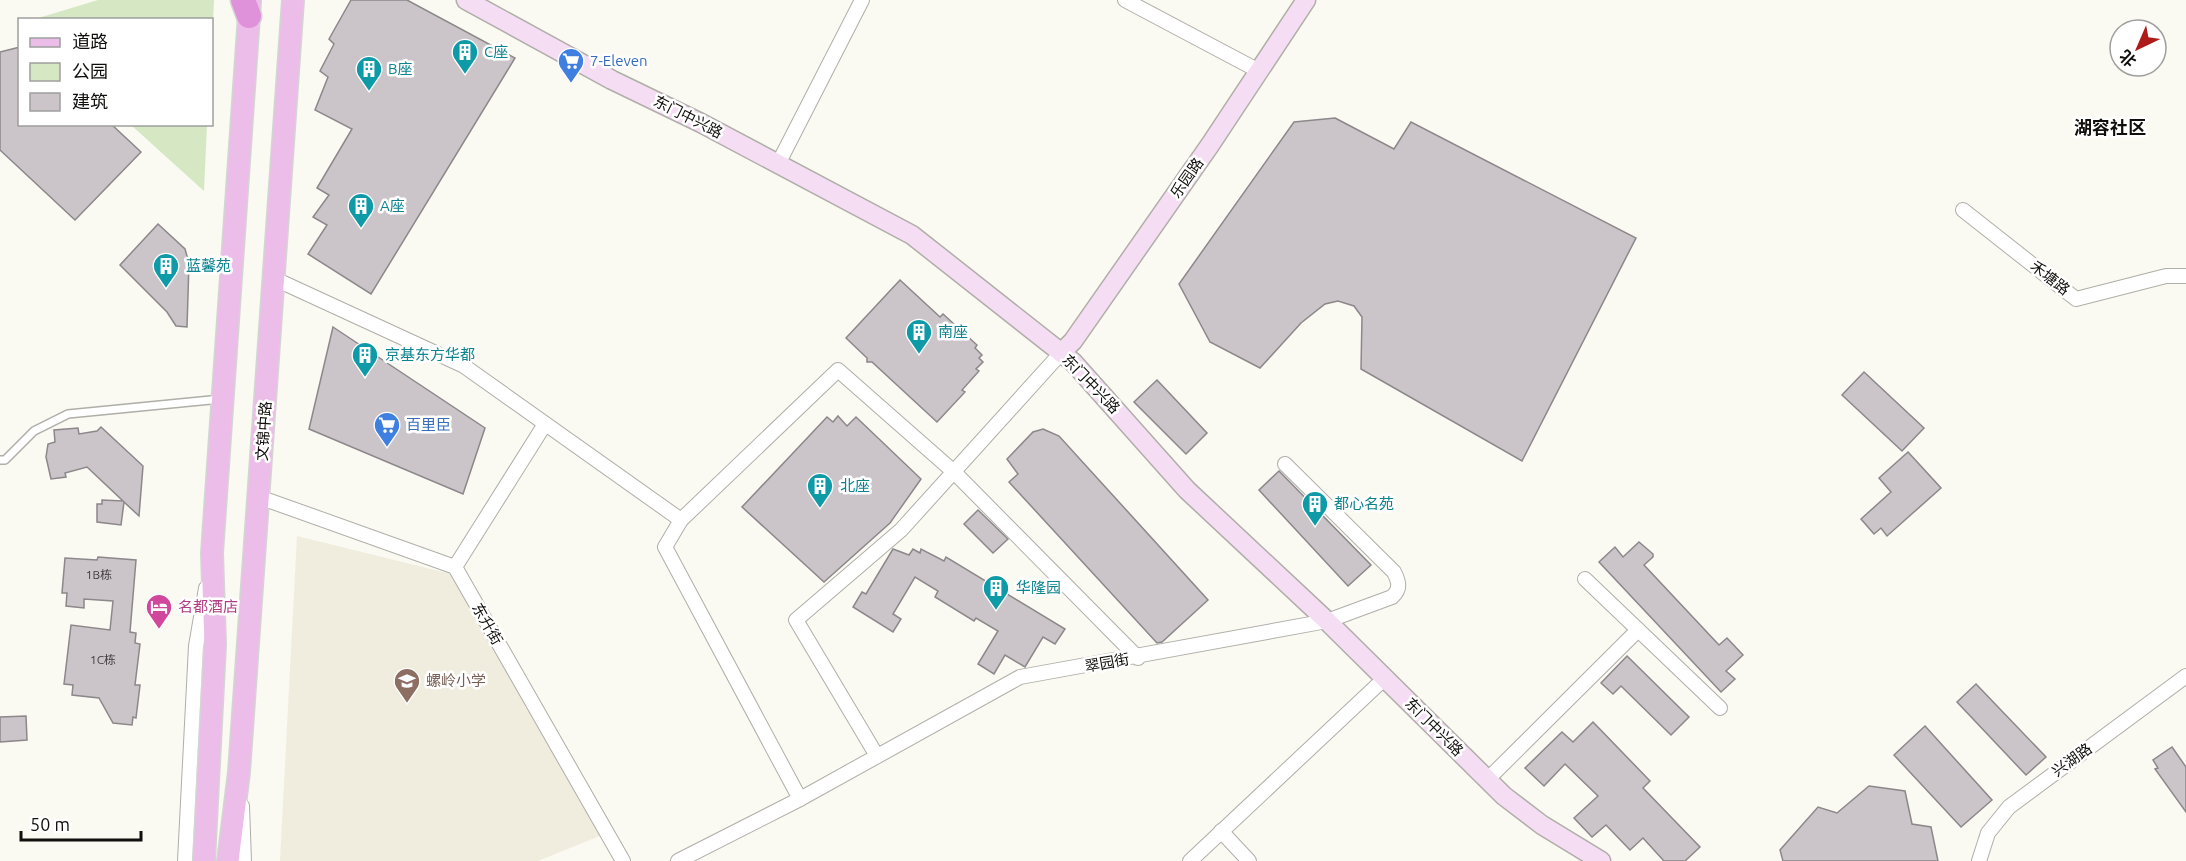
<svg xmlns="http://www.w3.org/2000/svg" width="2186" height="861" viewBox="0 0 2186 861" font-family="Ubuntu,'Noto Sans SC',sans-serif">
<rect width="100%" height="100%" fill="#faf9f2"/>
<path fill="#f0eddf" d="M297,536L451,574L602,835L538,861H280Z"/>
<g fill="#d5e8c3">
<path d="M98,0H214L212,45V20L35,19Z"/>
<path d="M131,125H207L204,191Z"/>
</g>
<g fill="#cbc5c9" stroke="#8c878a" stroke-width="1.5">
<path d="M351,0H407L515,58L371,294L308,254L327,225L313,217L329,195L317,188L352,129L315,110L328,77L320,71L334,44L329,39Z"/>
<path d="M20,47V124H111L141,152L75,220L0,150V52Z"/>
<path d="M1335,118L1394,149L1411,122L1636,238L1522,461L1361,369L1362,317L1354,306L1338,301L1325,304L1301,323L1260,368L1210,342L1179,284L1294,122Z"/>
<path d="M158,224L185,249L189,263L187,327L176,326L167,312L120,265Z"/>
<path d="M900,280L940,317L943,314L977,345L975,348L982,355L979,358L983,362L976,369L979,371L962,390L965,392L937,422L872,362H867V358L846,338Z"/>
<path d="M333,327L485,428L463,494L309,429Z"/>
<path d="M1864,372L1924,428L1902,451L1842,395Z"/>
<path d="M1157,380L1207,433L1186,454L1134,402Z"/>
<path d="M838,416L847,426L856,417L921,479L890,523L824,582L742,507L827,417L833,422Z"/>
<path d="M101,427L143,466L139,516L124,502L121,525L97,522V504H102V500L123,501L87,467L65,473L66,477L51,479L46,457L48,444L55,442L54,430L78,428L79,434L97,431Z"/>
<path d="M1043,429L1059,436L1208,600L1162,642L1157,643L1009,482L1018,474L1007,459L1033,432Z"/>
<path d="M1908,452L1941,488L1887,536L1881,528L1874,534L1861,519L1891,492L1879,478Z"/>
<path d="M1279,471L1371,565L1348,586L1259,490Z"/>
<path d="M978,510L1008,539L993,553L964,524Z"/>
<path d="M1639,542L1653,554V557L1644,565L1719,645L1727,638L1743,655L1726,671L1735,679L1721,692L1599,562L1615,547L1623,557Z"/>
<path d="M893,549L909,555L913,549L920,553L921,549L944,561L946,557L1065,629L1055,644L1043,637L1025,667L1005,655L994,674L978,664L998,631L976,618L974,621L935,597L938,591L915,577L893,614L901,619L893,632L853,607L862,592L866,594Z"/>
<path d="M98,557L136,560L130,632L136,633L135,643L140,644L135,685H140L136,718L133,717L132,725L113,723L99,698L72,695L73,685L64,684L71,625L110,630L113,601L84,599V608L66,606L67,593H62L65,558L97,560Z"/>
<path d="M1627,656L1689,717L1671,735L1621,686L1613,694L1601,683Z"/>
<path d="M1976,684L2046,757L2026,775L1957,702Z"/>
<path d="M26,716L27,740L0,742V717Z"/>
<path d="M1593,722L1650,781L1643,788L1700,847L1685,861H1664L1643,838L1630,850L1606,825L1592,837L1574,818L1598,796L1565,764L1544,786L1525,768L1562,732L1573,742Z"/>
<path d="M1925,726L1992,800L1961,827L1894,755Z"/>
<path d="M2172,747L2186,767V812L2155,769L2158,768L2153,760Z"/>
<path d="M1869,786L1905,791L1912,824L1931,827L1938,861H1783L1780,850L1818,807L1837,813Z"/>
</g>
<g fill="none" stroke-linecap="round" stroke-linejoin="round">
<g stroke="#afaea8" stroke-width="10">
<path id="lane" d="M0,460H5L34,431L68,414L221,399"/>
</g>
<g stroke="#afaea8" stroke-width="16">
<g id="street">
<path d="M1125,0L1259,71"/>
<path d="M778,164L862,0"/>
<path d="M1963,210L2076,299L2166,276H2186"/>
<path d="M275,279L464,366L681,520L838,370L954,472L1138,658"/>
<path d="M259,497L455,567L623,861"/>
<path d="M681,520L665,547L800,799"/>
<path d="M455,567L545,424"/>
<path d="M1585,579L1720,708"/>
<path d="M877,756L796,620L901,530L1061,353"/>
<path d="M1487,780L1638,630"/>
<path d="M242,806L244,861"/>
<path d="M1221,831L1249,861"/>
<path d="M185,861L196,646L206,588"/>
<path d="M678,861L800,799L1020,677L1327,621L1392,597C1401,589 1399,582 1394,572L1285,464"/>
<path d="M1190,861L1385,678"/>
<path d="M1979,861L1988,833L2009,807L2186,676"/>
</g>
</g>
<g stroke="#afaea8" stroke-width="21">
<g id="secondary">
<path d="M466,0L612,80L701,123L912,235L1073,362L1187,490L1327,621L1504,796L1542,825L1601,861"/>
<path d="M1061,353L1073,341L1210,145L1306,0"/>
</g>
</g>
<g stroke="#d4d4d3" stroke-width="24">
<g id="primary">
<path d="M204,861L215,645L212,553L250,1"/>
<path d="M228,861L239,772L293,0"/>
</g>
</g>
<g stroke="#d4d4d3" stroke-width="27">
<path id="highway" d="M243,0L249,16"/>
</g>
<use href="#lane" stroke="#fff" stroke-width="7"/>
<use href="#street" stroke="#fff" stroke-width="14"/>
<use href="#secondary" stroke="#f5def4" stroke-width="18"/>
<use href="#primary" stroke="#ecbde9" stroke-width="21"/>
<use href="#highway" stroke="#df91da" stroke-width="24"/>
</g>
<defs>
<g id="building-pin" transform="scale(1.35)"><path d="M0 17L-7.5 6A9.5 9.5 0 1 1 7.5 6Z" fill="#0f9aa8" stroke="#fff"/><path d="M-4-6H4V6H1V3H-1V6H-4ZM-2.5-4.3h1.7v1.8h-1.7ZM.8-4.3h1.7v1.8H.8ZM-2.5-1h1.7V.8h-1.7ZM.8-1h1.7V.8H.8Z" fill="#fff"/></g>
<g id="supermarket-pin" transform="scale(1.35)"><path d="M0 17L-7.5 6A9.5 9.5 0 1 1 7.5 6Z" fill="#3f7fe0" stroke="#fff"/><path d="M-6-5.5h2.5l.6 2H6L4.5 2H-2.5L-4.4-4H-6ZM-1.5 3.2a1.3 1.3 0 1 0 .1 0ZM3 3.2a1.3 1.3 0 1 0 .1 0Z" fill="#fff"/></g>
<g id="hotel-pin" transform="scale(1.35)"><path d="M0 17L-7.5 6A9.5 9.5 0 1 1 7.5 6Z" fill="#d1479c" stroke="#fff"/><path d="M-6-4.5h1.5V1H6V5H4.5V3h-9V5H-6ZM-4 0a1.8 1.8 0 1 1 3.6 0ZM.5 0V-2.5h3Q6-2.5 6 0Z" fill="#fff"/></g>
<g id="school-pin" transform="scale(1.35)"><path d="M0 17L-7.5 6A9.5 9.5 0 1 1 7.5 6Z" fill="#8d6e63" stroke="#fff"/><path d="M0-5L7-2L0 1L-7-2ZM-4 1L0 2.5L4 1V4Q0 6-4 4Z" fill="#fff"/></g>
</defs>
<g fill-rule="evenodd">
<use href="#building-pin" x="465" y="52"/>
<use href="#supermarket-pin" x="571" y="61"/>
<use href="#building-pin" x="369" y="69"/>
<use href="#building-pin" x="361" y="206"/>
<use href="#building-pin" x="166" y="266"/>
<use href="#building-pin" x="919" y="332"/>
<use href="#building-pin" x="365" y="355"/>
<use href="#supermarket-pin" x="387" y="425"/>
<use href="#building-pin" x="820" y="486"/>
<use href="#building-pin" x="1315" y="504"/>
<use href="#building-pin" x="996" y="588"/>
<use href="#hotel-pin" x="159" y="607"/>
<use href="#school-pin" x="407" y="681"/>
</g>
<g text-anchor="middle" stroke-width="5" stroke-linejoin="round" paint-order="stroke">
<g font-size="12" fill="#3f3c3c">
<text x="99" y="579">1B栋</text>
<text x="103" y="664">1C栋</text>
</g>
<g font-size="15" fill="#0d838f" stroke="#fff" text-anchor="start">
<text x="484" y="57">C座</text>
<text x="388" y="74">B座</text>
<text x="380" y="211">A座</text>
<text x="186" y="271">蓝馨苑</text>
<text x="938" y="337">南座</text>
<text x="385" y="360">京基东方华都</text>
<text x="840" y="491">北座</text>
<text x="1334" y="509">都心名苑</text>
<text x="1016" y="593">华隆园</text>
</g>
<g font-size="15" fill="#366cbe" stroke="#fff" text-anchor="start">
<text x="590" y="66">7-Eleven</text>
<text x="406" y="430">百里臣</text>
</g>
<g font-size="15" fill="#100f0d" stroke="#fff">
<text transform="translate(688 117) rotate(27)" y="5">东门中兴路</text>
<text transform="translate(1187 178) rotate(-55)" y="5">乐园路</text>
<text transform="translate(2050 278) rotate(38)" y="5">禾塘路</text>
<text transform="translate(1091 384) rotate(46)" y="5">东门中兴路</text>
<text transform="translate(264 431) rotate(-86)" y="5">文锦中路</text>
<text transform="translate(487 624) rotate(60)" y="5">东升街</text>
<text transform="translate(1107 663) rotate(-10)" y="5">翠园街</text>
<text transform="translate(1434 727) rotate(45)" y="5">东门中兴路</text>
<text transform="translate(2072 760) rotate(-36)" y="5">兴湖路</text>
</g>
<g font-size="15" fill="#b23c85" stroke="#fff" text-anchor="start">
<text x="178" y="612">名都酒店</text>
</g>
<g font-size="15" fill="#785e54" stroke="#fff" text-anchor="start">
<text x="426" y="686">螺岭小学</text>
</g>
<g font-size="18" font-weight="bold" fill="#100f0d" stroke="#fff">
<text x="2110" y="134">湖容社区</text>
</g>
</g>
<rect x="18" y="18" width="195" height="108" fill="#ffffff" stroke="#9f9f9e" stroke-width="1.5"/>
<rect x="30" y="38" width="30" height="9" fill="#ecbde9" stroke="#9f9f9e" stroke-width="1.5"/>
<text x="72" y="48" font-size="18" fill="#100f0d">道路</text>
<rect x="30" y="63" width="30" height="18" fill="#d5e8c3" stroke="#9f9f9e" stroke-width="1.5"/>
<text x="72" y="78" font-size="18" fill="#100f0d">公园</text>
<rect x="30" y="93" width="30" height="18" fill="#cbc5c9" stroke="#9f9f9e" stroke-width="1.5"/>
<text x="72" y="108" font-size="18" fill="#100f0d">建筑</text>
<g transform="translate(2138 48) rotate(224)"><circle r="28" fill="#ffffff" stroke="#9f9f9e" stroke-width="1.5"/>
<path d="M0-4.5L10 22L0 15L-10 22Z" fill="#ad1c18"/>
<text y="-9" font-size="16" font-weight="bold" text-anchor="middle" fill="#100f0d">北</text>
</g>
<path d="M21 831v9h120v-9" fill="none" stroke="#100f0d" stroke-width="3"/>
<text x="30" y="831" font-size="18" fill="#100f0d" stroke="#ffffff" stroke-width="4.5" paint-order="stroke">50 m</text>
</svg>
